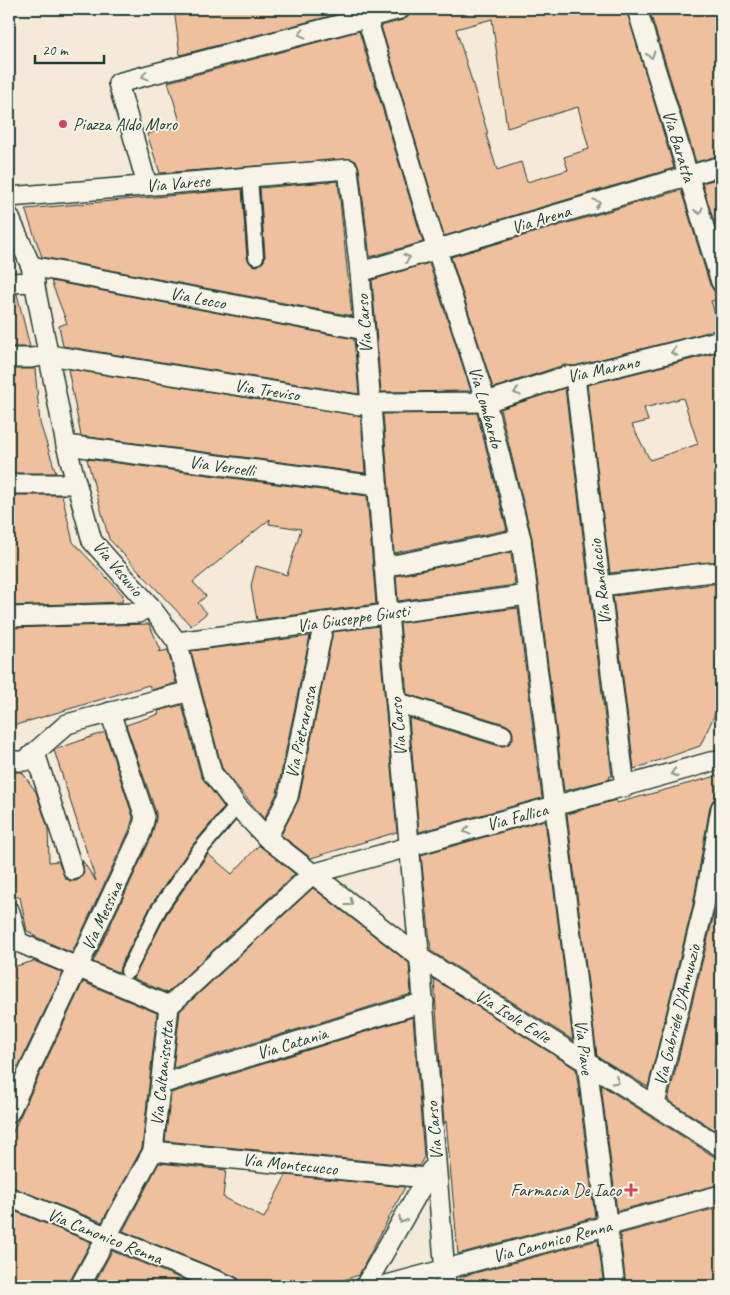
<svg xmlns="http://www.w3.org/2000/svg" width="730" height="1295" viewBox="0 0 730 1295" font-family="Caveat,sans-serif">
<rect width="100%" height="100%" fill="#f5e9d9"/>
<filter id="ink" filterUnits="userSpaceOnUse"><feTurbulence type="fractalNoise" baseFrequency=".02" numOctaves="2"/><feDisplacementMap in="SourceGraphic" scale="10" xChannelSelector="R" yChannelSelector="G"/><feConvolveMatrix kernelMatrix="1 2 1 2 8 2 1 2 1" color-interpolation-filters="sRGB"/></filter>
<g filter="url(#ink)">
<g fill="#eec09d" stroke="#1f3d34" fill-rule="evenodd">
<path d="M174,9H357L180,55Z"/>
<path d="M411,9H626L674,168L444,236L381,26L403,20L408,17ZM492,19L507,128L578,107L589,149L564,157L568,170L527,182L521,162L497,170L486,134H488L456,29Z"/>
<path d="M649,9H721V155L696,162Z"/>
<path d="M359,31L423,242L370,257L359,168L357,162L352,159L160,173L147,134L181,125L168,82Z"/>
<path d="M721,178V245L702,183Z"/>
<path d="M338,181L352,316L42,257L25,209L242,189L247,258L252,265L257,266L264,261L265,256L260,188Z"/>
<path d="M681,190L710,285L714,291L721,293V300L711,301L720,329L574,366L564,365L493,388L451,257Z"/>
<path d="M429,263L471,391L381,392L372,280Z"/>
<path d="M51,281L354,339L359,394L63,346L59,326L67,323Z"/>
<path d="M9,294H17L30,347H9Z"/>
<path d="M721,352V561L610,573L587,385ZM683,398L698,444L650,460L632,425L648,421L644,408Z"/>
<path d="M9,369H35L40,423L56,473H9Z"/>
<path d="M68,369L361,416L365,473L81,436Z"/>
<path d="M565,388L612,776L609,777L610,779L564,791L532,538L500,409Z"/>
<path d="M477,413L507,530L394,553L383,414Z"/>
<path d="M87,459L367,496L376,604L257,620L251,586L256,566L287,575L301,529L269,524L270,519L193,582L206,596L198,603L207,613L191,626L109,539Z"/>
<path d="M9,495H62L73,542L123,595L122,602L9,606Z"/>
<path d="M511,552L515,585L398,601L396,576Z"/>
<path d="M721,583V701L700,746L634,769L613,596Z"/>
<path d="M518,608L542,798L419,832L409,718L499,746H504L509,744L513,739V733L511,728L505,724L407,694L400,623Z"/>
<path d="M149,624L161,650L159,652L168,650L176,683L151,690L149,685L9,727V628Z"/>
<path d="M378,626L397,832L311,858L281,835L299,799L333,632Z"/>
<path d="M310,636L277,793L264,819L222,768L191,651Z"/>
<path d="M182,705L201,776L224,807L192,846L152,904L120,967V973L93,962L151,838L156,819V813L126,725L159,714L158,711Z"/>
<path d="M105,732L133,817L130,829L72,953L34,936L33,934L27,931L20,897H9V772H22L36,792L48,828L49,862L58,861L65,878L70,881H76L81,878L84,873L82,860L96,881L54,750Z"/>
<path d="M720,775L716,795L721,796V797L713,800L710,806L693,905L648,1087L597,1056L567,814L616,800L617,803Z"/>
<path d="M545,820L573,1040L431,951L421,855Z"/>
<path d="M259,845L295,874L167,993L133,978L167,913L208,854L232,874Z"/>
<path d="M721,873V1058L714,1060L721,1084V1134L668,1100L715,910Z"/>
<path d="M313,888L409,963L411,994L173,1068L180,1011Z"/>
<path d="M34,961L63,973L18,1067L9,1063V968Z"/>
<path d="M434,979L576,1069L595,1217L458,1254L446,1121L444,1124Z"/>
<path d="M83,982L157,1013L142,1148L102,1222L9,1186V1140Z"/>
<path d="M413,1017L424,1157L419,1166L165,1141L171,1093Z"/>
<path d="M601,1085L715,1157L721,1158V1184L617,1211Z"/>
<path d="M159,1163L226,1170L223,1197L264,1218L286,1175L405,1187L359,1275L325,1286H241L239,1279L234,1276L123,1231Z"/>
<path d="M721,1207V1286H626L620,1234Z"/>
<path d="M9,1209L91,1242L70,1281L69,1286H9Z"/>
<path d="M598,1240L604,1286H460V1277Z"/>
<path d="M112,1251L200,1286H93Z"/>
</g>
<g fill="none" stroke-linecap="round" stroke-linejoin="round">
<g stroke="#1f3d34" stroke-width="18">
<g id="pedestrian">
<path d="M250,177L256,257"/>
<path d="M128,971L159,909L199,851L237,806"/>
</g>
</g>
<g stroke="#1f3d34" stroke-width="22">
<g id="minor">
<path d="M637,9L721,282"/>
<path d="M367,18L437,250L486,402L521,539L615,1286"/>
<path d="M147,185L118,83L400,9"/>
<path d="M9,197L348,169L360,272L388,613L421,974L446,1286"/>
<path d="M9,216L31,266L66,445L92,541L150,606L177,642L212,773L237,806L267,838L419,957L721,1147"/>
<path d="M31,266L365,330"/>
<path d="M360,272L721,166"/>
<path d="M9,283L35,282"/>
<path d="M9,358H31L49,355L358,405L383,403L486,402L567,376L575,377L721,340"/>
<path d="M575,377L625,787"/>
<path d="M66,445L378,486"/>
<path d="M9,484H76"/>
<path d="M384,567L521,539"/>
<path d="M601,586L704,573L721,572"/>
<path d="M9,617L138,613L150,606"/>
<path d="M177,642L528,595"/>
<path d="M396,702L502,735"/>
<path d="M35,753L73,870"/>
<path d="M9,761H25L67,724L190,691"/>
<path d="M267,838L288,797L324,622"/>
<path d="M9,912H10L18,942"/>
<path d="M18,942L169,1006L153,1151L80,1286"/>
<path d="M169,1006L312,874L721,759"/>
<path d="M161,1084L424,1002"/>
<path d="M655,1104L704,907L721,808"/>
<path d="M9,1113L141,833L145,817L110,712"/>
<path d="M153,1151L426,1178"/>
<path d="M9,1197L230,1286"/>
<path d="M365,1286L431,1170"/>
<path d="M383,1286L721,1195"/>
</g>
</g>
<use href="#pedestrian" stroke="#f7f3e8" stroke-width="14"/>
<use href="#minor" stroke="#f7f3e8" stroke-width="19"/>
</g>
<defs><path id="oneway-chevron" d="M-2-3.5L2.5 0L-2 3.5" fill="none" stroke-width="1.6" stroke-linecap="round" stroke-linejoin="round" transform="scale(1.25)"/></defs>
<g stroke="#8b988e">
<use href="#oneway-chevron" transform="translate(302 34) rotate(165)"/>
<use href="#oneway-chevron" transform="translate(651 55) rotate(73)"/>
<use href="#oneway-chevron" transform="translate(145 76) rotate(165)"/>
<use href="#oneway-chevron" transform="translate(597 203) rotate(-17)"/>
<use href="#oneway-chevron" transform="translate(699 211) rotate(73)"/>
<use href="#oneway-chevron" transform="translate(407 258) rotate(-16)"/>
<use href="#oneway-chevron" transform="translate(674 352) rotate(166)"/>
<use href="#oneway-chevron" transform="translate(517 392) rotate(162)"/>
<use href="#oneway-chevron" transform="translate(674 773) rotate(164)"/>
<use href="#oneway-chevron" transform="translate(467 831) rotate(165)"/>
<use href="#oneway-chevron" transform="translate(350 903) rotate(38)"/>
<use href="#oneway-chevron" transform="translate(616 1081) rotate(31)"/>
<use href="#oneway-chevron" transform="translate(402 1220) rotate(119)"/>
</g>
</g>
<g fill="#d1495b" stroke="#f7f3e8" stroke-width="2">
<circle cx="63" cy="124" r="5"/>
<path d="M628.5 1182.5h5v5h5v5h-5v5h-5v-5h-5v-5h5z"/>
</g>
<g text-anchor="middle" stroke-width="4" stroke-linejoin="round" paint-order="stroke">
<g font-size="18" fill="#1f3d34" stroke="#f7f3e8" text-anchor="start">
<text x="73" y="130">Piazza Aldo Moro</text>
<text x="621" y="1196" text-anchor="end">Farmacia De Iaco</text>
</g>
<g font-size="18" fill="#1f3d34" stroke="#f7f3e8">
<text transform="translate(679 146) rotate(73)" y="6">Via Baratta</text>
<text transform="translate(178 183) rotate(-5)" y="6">Via Varese</text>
<text transform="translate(541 219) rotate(-17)" y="6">Via Arena</text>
<text transform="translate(198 298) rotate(11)" y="6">Via Lecco</text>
<text transform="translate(364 324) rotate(-94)" y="6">Via Carso</text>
<text transform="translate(603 369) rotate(-12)" y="6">Via Marano</text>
<text transform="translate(267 390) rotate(9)" y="6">Via Treviso</text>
<text transform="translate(486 407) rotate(74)" y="6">Via Lombardo</text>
<text transform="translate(222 466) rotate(8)" y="6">Via Vercelli</text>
<text transform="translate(118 568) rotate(50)" y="6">Via Vesuvio</text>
<text transform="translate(600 582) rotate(-97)" y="6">Via Randaccio</text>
<text transform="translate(353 618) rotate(-8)" y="6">Via Giuseppe Giusti</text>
<text transform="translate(398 727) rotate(-95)" y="6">Via Carso</text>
<text transform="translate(301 732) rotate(-78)" y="6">Via Pietrarossa</text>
<text transform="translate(517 817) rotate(-15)" y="6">Via Fallica</text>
<text transform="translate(102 916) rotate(-65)" y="6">Via Messina</text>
<text transform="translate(677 1015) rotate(-76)" y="6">Via Gabriele D'Annunzio</text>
<text transform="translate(513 1016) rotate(32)" y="6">Via Isole Eolie</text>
<text transform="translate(292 1043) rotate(-17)" y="6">Via Catania</text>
<text transform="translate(584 1047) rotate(83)" y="6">Via Piave</text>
<text transform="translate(162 1073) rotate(-84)" y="6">Via Caltanissetta</text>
<text transform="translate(434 1131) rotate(-95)" y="6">Via Carso</text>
<text transform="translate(290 1164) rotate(6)" y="6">Via Montecucco</text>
<text transform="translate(105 1236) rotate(22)" y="6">Via Canonico Renna</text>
<text transform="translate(552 1241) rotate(-15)" y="6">Via Canonico Renna</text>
</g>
</g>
<rect width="730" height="1295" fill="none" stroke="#f7f3e8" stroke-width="30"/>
<rect x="15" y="15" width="700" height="1265" fill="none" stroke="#1f3d34" stroke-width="2" filter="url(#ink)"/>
<path d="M35 55v8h69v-8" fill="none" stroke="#1f3d34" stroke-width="2.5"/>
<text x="42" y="55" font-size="15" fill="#1f3d34" stroke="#f7f3e8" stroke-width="4" paint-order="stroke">20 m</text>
</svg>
